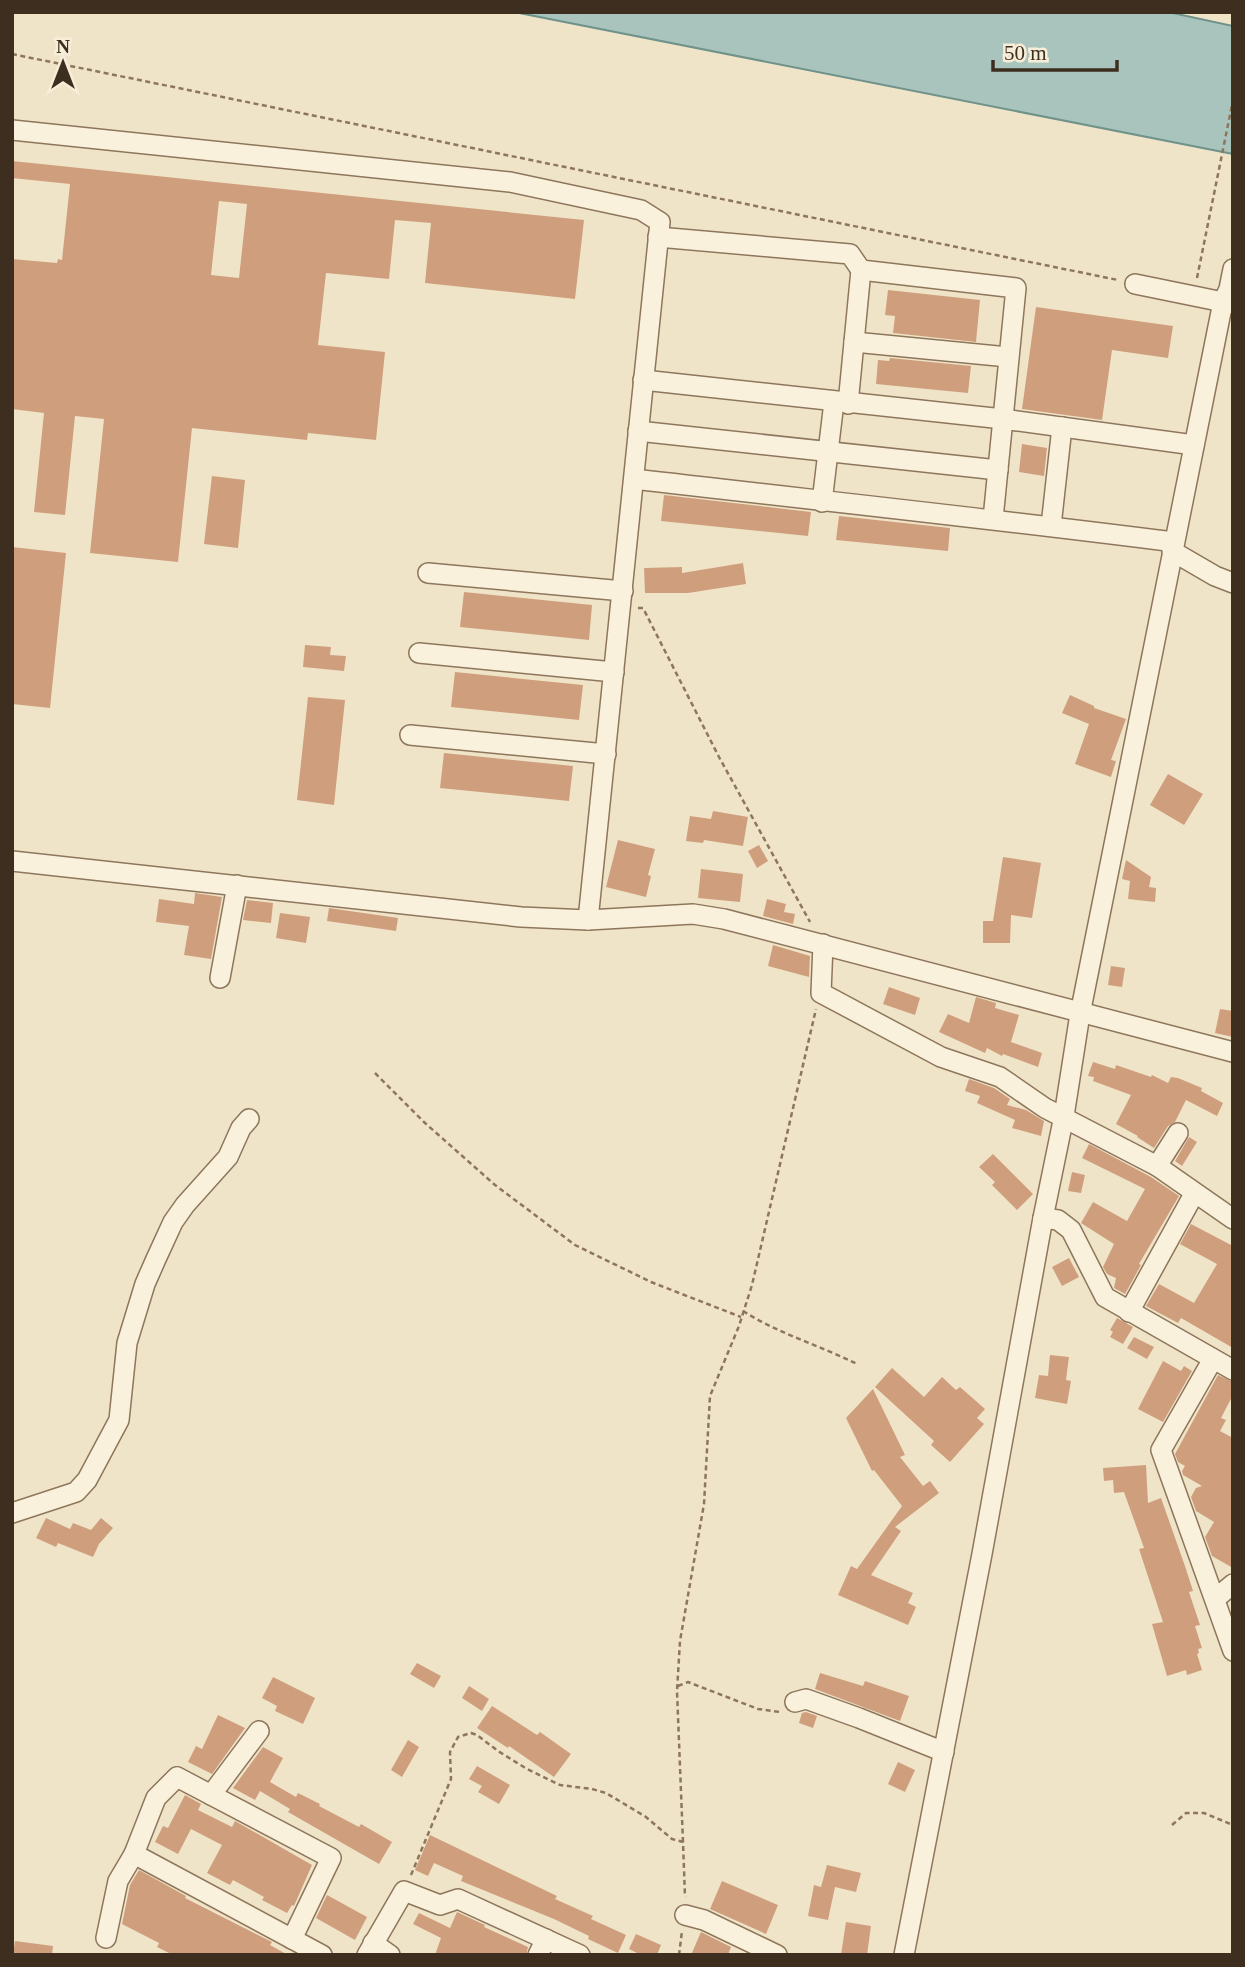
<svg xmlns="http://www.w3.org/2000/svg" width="1245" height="1967" viewBox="0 0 1245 1967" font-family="'Times New Roman',serif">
<rect width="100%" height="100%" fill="#f0e4c8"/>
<path fill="#a9c4bc" stroke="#6f938a" stroke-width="2" d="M514,12H1168L1233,26V154Z"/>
<g fill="#cf9f7d" fill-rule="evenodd">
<path d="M12,161L584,220L575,299L425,283L431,223L395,220L389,279L326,273L318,345L385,352L376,440L308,433L307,440L192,428L178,562L90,553L104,419L75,416L65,515L34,512L44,413L12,409V259L57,263L58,259L62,260L70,184L12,178ZM219,201L247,204L239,278L211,275Z"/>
<path d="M888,290L980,300L976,342L893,333L895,316L885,315Z"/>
<path d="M1036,307L1173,326L1168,358L1112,350L1102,420L1022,409Z"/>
<path d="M890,358L971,366L968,393L876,384L878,360L889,361Z"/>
<path d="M1022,444L1047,448L1044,476L1019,472Z"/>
<path d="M212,476L245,480L238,548L204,544Z"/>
<path d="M664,495L811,512L808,536L661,521Z"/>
<path d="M839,516L950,528L948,551L836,540Z"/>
<path d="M12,547L66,553L50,708L12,704Z"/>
<path d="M743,563L746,584L688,593H645L644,568L682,567V573Z"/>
<path d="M464,592L592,605L589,640L460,627Z"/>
<path d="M305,645L331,647L330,655L346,656L344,671L303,667Z"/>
<path d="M455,672L583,685L579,720L451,707Z"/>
<path d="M1070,695L1094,706V708L1126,719L1111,760L1116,761L1111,777L1075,764L1089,724L1062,713Z"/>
<path d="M308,697L345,700L334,805L297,800Z"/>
<path d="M444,753L573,766L569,801L440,788Z"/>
<path d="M1168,774L1203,794L1184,825L1150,805Z"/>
<path d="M713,811L748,817L743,846L704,840L703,843L686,841L690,816L711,819Z"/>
<path d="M618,840L655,849L648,875L651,876L646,897L606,887Z"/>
<path d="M759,845L768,861L757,868L748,851Z"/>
<path d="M1003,857L1041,863L1032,918L1011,915L1010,943H983V921H993Z"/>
<path d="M1126,860L1151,877L1149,887L1156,888L1155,902L1128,899L1130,881L1122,879Z"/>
<path d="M701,869L743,874L740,902L698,898Z"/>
<path d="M195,893L222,897L211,959L184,955L189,926L156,922L159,899L194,904Z"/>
<path d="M767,899L786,904L784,912L795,914L793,924L763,916Z"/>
<path d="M247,900L273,903L271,923L243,920Z"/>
<path d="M329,908L398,918L396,931L327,921Z"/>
<path d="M280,913L310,917L306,943L276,938Z"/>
<path d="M773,945L810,956L809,977L768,966Z"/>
<path d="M1111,966L1125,968L1122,987L1108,985Z"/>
<path d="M889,987L920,998L915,1015L883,1004Z"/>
<path d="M976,997L996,1003L995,1008L1019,1015L1011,1042L1042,1053L1038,1067L1003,1054L1002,1056L987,1048L985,1053L939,1032L948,1014L969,1023Z"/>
<path d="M1220,1009L1233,1011V1037L1215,1033Z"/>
<path d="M1093,1062L1115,1069L1116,1065L1151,1077L1152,1075L1168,1083L1171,1077L1178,1078L1202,1088L1201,1091L1223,1103L1217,1116L1186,1100L1175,1122L1168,1126L1154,1148L1137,1137L1138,1136L1116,1124L1131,1095L1093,1081L1094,1077L1088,1076Z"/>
<path d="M969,1079L994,1088L1010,1099L1007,1105L1026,1110L1044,1121L1041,1136L1012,1128L1015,1120L977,1103L980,1096L965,1091Z"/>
<path d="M1189,1137L1197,1142L1182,1166L1175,1161Z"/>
<path d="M1089,1144L1151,1177L1179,1196L1139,1264L1141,1265L1125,1294L1114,1288L1116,1278L1107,1274L1103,1267L1114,1244L1081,1223L1093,1202L1127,1221L1145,1189L1082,1158Z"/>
<path d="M993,1154L1033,1194L1017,1210L992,1185L995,1182L979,1167Z"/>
<path d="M1072,1172L1085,1175L1081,1193L1068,1191Z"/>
<path d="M1191,1224L1233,1246V1348L1181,1318L1178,1323L1146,1306L1159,1284L1194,1303L1217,1264L1180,1244Z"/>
<path d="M1069,1258L1079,1277L1062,1286L1052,1267Z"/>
<path d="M1117,1318L1133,1327L1123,1344L1110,1337L1113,1332L1110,1330Z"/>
<path d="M1134,1337L1154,1347L1147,1359L1127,1348Z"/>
<path d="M1050,1355L1069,1357L1066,1380L1071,1381L1067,1404L1035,1398L1039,1375L1048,1376Z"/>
<path d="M1163,1361L1181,1371L1184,1366L1192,1371L1163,1422L1138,1409Z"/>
<path d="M892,1368L924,1397L942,1377L956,1390L960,1387L985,1409L977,1418L984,1424L950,1462L931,1445L934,1441L875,1387Z"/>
<path d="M1218,1375L1233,1382V1395L1221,1418L1226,1420L1220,1431L1233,1438V1568L1212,1556L1205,1537L1214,1522L1196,1511L1191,1497L1196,1488L1202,1486L1183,1475L1182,1471L1185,1466L1178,1462L1175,1454Z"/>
<path d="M873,1389L905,1455L900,1457L923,1486L930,1481L939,1493L895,1527L901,1531L871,1575L913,1593L908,1603L916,1607L908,1625L838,1595L851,1566L857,1569L902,1506L874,1470L872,1471L846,1418Z"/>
<path d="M1146,1465L1148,1503L1161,1498L1186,1569L1193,1591L1189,1592L1200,1625L1195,1626L1202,1648L1198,1649L1199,1653L1197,1654L1202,1670L1187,1675L1186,1670L1167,1676L1152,1624L1163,1622L1139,1549L1144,1548L1124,1492L1114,1493L1113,1480L1104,1481L1103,1468Z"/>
<path d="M46,1518L70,1529L73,1523L91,1530L101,1518L113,1528L99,1544L93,1557L58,1543L56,1547L36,1538Z"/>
<path d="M417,1663L441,1676L434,1688L410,1674Z"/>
<path d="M820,1673L863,1686L865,1681L909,1696L900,1721L815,1689Z"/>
<path d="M273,1677L315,1698L303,1724L275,1711L277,1706L262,1698Z"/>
<path d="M469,1686L489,1699L482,1711L462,1698Z"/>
<path d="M492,1706L537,1735L540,1732L571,1754L554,1777L509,1746L508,1748L477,1728Z"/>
<path d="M806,1712L817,1716L813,1728L799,1723L802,1713Z"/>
<path d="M218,1715L245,1728L212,1774L188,1762L196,1746L202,1749Z"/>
<path d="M408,1740L419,1747L402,1777L391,1770Z"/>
<path d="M263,1747L283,1758L270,1782L296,1797L298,1793L320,1804L319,1806L359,1827L361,1824L392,1842L379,1864L288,1812L290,1809L260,1791L255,1800L233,1788Z"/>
<path d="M898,1762L915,1770L905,1792L888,1784Z"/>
<path d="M477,1766L510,1785L499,1804L478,1792L482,1786L469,1779Z"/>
<path d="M185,1795L201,1804L198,1810L232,1827L235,1821L312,1865L294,1906L292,1905L287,1913L262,1900L264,1897L233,1880L230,1885L207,1873L222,1845L191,1829L178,1854L155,1842L163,1826L168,1828Z"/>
<path d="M430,1835L557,1896L555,1899L593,1916L591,1919L626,1935L618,1953L588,1939L589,1936L554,1919L461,1881L463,1876L434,1863L428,1876L415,1870Z"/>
<path d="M827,1865L861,1873L856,1892L835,1887L828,1920L808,1916L814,1885L821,1887Z"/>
<path d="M139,1870L186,1896L185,1898L272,1942L270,1945L288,1955H173L157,1947L159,1943L122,1924L130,1885Z"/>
<path d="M722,1881L778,1905L766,1934L710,1909Z"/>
<path d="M327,1895L367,1917L355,1940L316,1918Z"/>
<path d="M457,1912L485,1925L484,1927L528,1947L526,1955H435L441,1938L413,1924L419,1913L450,1928Z"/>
<path d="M846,1922L871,1926L867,1955H841Z"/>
<path d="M701,1932L731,1947L728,1955H691Z"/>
<path d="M636,1934L661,1945L657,1955H641L629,1949Z"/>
<path d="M15,1941L53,1946L52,1955H13Z"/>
</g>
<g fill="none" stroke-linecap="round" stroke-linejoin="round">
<g stroke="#8d765c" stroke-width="22">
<g id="minor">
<path d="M12,130L510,182L641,210L660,222L588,920"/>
<path d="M658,237L850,254L861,270L1016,288L993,519"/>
<path d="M1135,284L1233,304"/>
<path d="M854,342L1008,357"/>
<path d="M643,380L1003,419L1194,445"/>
<path d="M848,404L861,270"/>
<path d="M638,431L998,470"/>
<path d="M634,479C814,500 994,519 1174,542"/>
<path d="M822,502L834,402"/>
<path d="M1051,526L1062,427"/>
<path d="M1172,551L1215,576L1233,583"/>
<path d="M428,573L623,591"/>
<path d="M419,653L614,672"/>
<path d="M410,735L606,754"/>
<path d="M12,861L521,917L588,920L693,914L724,919L1233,1052"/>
<path d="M823,944L821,993L941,1057L1000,1077L1045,1108L1157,1166L1233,1219"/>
<path d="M220,978L237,885"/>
<path d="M1157,1166L1178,1133"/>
<path d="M1043,1218L1058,1220L1071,1230L1105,1297L1233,1370"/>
<path d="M1129,1312L1194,1194"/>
<path d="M1213,1359L1161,1450L1233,1651"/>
<path d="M12,1513L76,1492L87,1480L119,1420L127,1343L145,1284L156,1259L173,1222L185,1205L228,1157L241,1128L249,1119"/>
<path d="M1215,1599L1233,1584"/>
<path d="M795,1702L806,1699L859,1718L944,1752"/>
<path d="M211,1795L259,1731"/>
<path d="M134,1854L322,1955"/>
<path d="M685,1915L704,1920L777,1955"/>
<path d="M106,1938L118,1881L134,1854L156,1798L177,1777L331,1858L292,1939"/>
<path d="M373,1943L390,1955"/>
<path d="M367,1955L404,1891L440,1905L458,1899L580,1955"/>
<path d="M538,1955L546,1939"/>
<path d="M904,1955L982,1554L1043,1218L1064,1116L1080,1014L1223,302L1229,289L1233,269"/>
</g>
</g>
<g stroke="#8d765c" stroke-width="2.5" stroke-dasharray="5 3.5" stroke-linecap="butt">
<path d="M12,54L1118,280"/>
<path d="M1197,278L1233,100"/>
<path d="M638,608H643L719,757L810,922"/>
<path d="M375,1073L425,1123L495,1185L575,1245L651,1282L741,1317"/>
<path d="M743,1311C777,1333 821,1346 857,1364"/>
<path d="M678,1686L688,1682L758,1709L780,1712"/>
<path d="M1172,1825L1186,1813H1204L1233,1825"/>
<path d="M683,1842L677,1691L680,1641L704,1504L710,1396L739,1326L752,1285L816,1009"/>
<path d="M411,1875L451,1779L450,1752L458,1737L471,1733L477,1735L498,1751L527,1769L560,1785L592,1789L606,1793L646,1817L672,1839L683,1842L685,1897"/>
<path d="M679,1955L682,1931"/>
</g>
<use href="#minor" stroke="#faf1dc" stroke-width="19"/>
</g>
<rect width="1245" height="1967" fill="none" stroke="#3d2e20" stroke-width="28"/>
<g transform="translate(63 63)" stroke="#f7eed8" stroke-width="5" paint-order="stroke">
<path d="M0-5L12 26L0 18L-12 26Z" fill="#3d2e20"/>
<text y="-10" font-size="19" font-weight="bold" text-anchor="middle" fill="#3d2e20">N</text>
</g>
<path d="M993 60v10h124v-10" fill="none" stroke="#3d2e20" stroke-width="3.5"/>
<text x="1004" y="60" font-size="21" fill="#3d2e20" stroke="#f7eed8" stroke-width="5" paint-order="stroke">50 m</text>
</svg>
